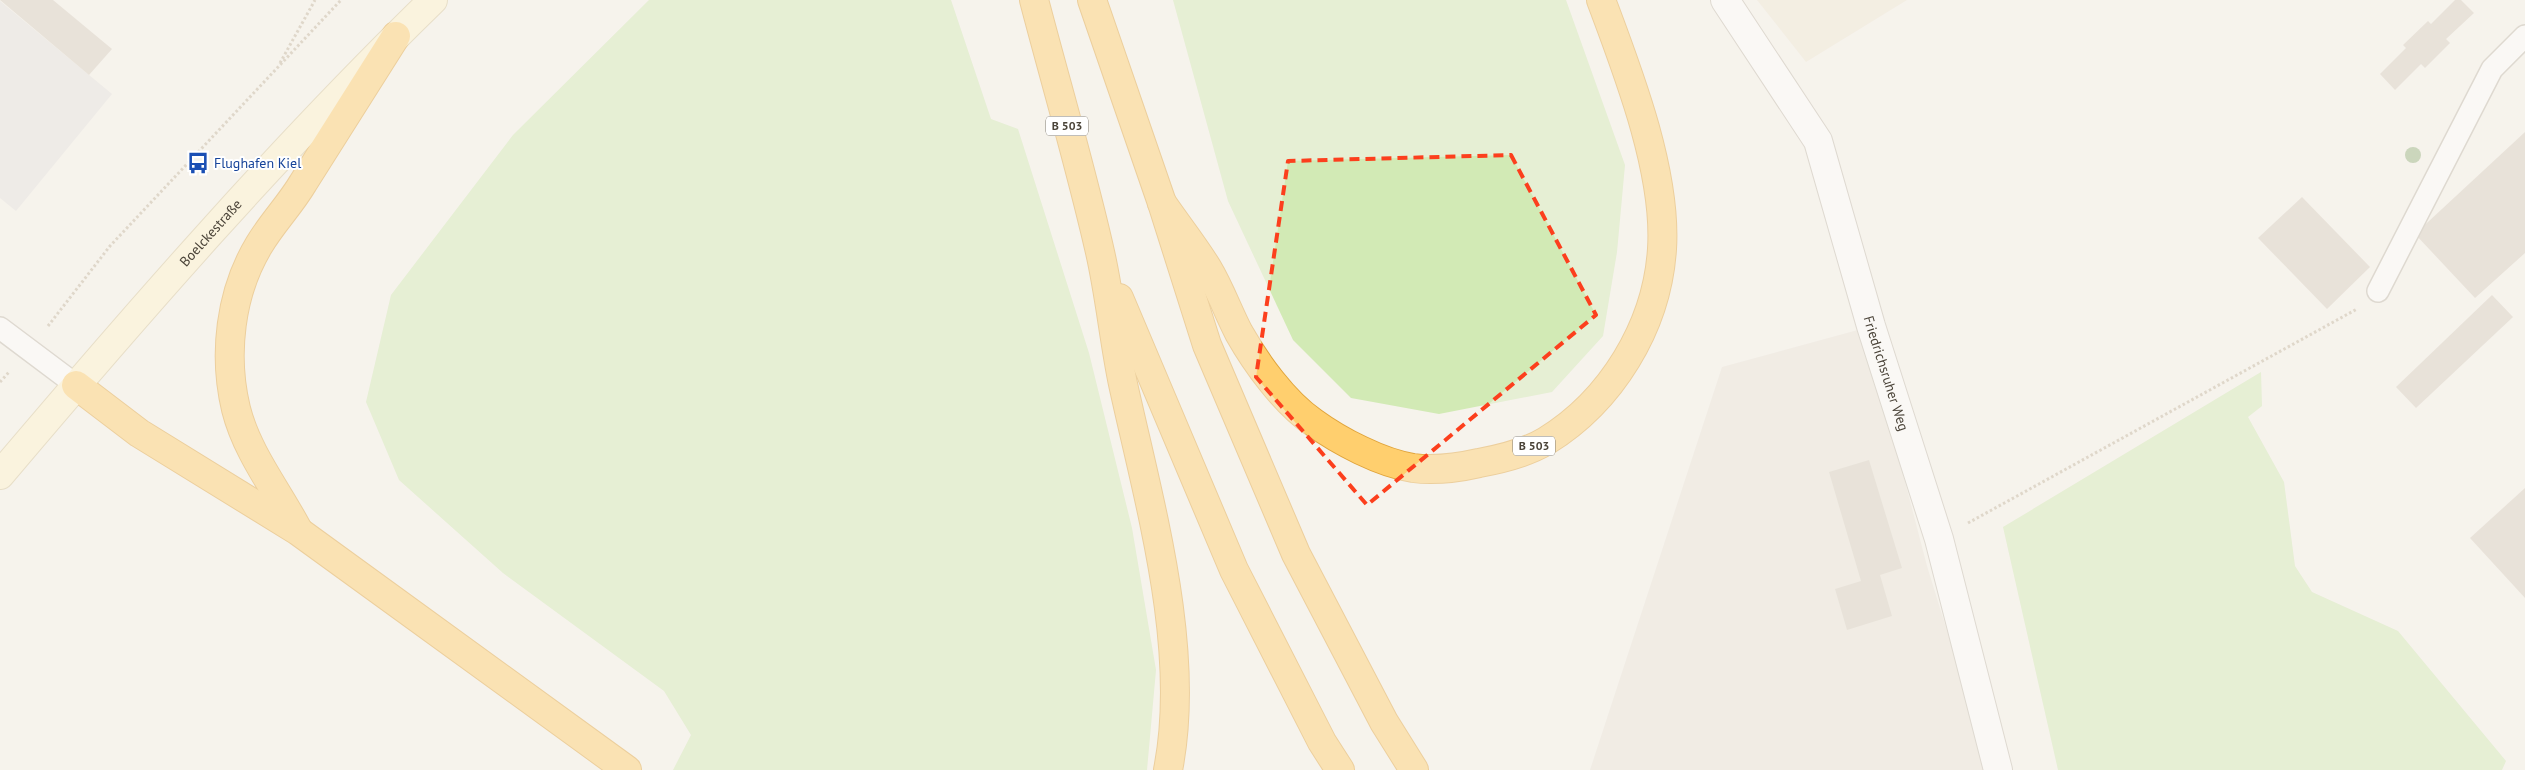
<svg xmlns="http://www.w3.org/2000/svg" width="2525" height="770" viewBox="0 0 2525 770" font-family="'PT Sans',sans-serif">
<rect width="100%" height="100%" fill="#f6f3ec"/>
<path fill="#eae5da" d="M1865,328L1927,566L1973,715L1987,770H1590L1722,367Z"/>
<path fill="#efe8d6" d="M1757,0H1907L1806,62Z"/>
<g fill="#d2eab5">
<path d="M649,0H951L991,119L1018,129L1089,353L1132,528L1156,670L1147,770H673L691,735L664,691L503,573L399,480L366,402L391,295L513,135Z"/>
<path d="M1173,0H1566L1625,165L1617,252L1603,336L1552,392L1439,414L1351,398L1293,340L1228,201Z"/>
<path d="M2261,372L2262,406L2248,417L2284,482L2295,566L2312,592L2398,631L2506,761L2502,770H2058L2003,527Z"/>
</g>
<path fill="#e5e3e0" d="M0,1L112,94L16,211L0,198Z"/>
<g fill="#d8cfc1">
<path d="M0,0H53L112,49L89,75Z"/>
<path d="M2455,0H2461L2474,13L2446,39L2450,43L2425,68L2421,64L2395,90L2380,74L2406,48L2403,45L2428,21L2431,24Z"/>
<path d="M2525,132V253L2475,298L2415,234Z"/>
<path d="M2302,197L2370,267L2327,309L2258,238Z"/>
<path d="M2492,295L2513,317L2416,408L2396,387Z"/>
<path d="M1869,460L1902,568L1880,575L1892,616L1847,630L1835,589L1861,581L1829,472Z"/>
<path d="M2525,488V598L2470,538Z"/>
</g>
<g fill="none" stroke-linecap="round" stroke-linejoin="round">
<g stroke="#c2bbae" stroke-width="24">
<g id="lane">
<path d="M2378,291L2492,69L2525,36"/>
<path d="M0,328L76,385"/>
</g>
</g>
<g stroke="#c2bbae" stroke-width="30">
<g id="street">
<path id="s1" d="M1725,0L1818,141L1871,326L1939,539L1998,770"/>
</g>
</g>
<g stroke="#d6c79b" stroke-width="30">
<g id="secondary">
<path id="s2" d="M0,475C138,312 280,149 433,0"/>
</g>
</g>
<g stroke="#e0a43c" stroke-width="30">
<g id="highway">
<path d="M1034,0C1056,84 1081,168 1100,252C1110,296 1114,341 1123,384C1149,503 1192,649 1168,770"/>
<path d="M1092,0L1162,203L1207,345L1296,554L1384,722L1414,770"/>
<path d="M1162,203C1177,225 1194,246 1208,269C1220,289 1228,312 1239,333C1256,363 1284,402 1313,422C1339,441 1381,463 1413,468C1436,471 1457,468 1479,463C1501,459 1526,453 1546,441C1611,401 1657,327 1662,249C1667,172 1628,72 1601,0"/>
<path d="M1119,298L1234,570L1322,742L1340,770"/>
<path d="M76,385L139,433L298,531L627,770"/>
<path d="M298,530C277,490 247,453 236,409C223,355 230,293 259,245C272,223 290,205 303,183C334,134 365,85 396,36"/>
</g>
</g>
<g stroke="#c4b79f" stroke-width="3" stroke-dasharray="2.5 2.5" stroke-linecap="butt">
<path d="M280,63L315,0"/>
<path d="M48,326L110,246L341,0"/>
<path d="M0,382L10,371"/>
<path d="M1968,523L2357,309"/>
</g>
<use href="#lane" stroke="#fff" stroke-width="21"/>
<use href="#street" stroke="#fff" stroke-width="28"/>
<use href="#secondary" stroke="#fff3cd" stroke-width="28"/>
<use href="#highway" stroke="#ffcf6e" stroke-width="28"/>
</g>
<circle fill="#97b381" cx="2413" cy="155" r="8"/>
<path d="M0 0H2525V770H0ZM1511,155L1596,315L1367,505L1256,377L1288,161Z" fill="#f6f3ec" fill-opacity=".55" fill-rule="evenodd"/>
<path fill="none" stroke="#fc3f1d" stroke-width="4" stroke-dasharray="10 6" stroke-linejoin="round" d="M1511,155L1596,315L1367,505L1256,377L1288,161Z"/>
<defs>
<g id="bus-bare" transform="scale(1.725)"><path d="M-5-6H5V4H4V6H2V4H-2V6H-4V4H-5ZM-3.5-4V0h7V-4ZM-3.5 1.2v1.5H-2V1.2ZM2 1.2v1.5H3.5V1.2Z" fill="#1a4fb4" stroke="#fff" stroke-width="2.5" paint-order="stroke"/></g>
</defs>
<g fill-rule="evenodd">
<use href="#bus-bare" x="198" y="163"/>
</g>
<g text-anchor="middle" stroke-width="4" stroke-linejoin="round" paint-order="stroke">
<g fill="#fff" stroke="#817c74" stroke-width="1">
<rect x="1046" y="116.5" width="42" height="19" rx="4"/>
<rect x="1513" y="436.5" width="42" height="19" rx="4"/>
</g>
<g font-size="12" font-weight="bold" fill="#4b4439">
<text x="1067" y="130">B 503</text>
<text x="1534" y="450">B 503</text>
</g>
<g font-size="14" fill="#164399" stroke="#fff" text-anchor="start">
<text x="214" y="168">Flughafen Kiel</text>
</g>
<g font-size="14" fill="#4b4439" stroke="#fff">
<text dy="5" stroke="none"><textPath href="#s2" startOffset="321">Boelckestraße</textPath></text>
<text dy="5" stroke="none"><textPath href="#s1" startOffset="411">Friedrichsruher Weg</textPath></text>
</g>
</g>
</svg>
